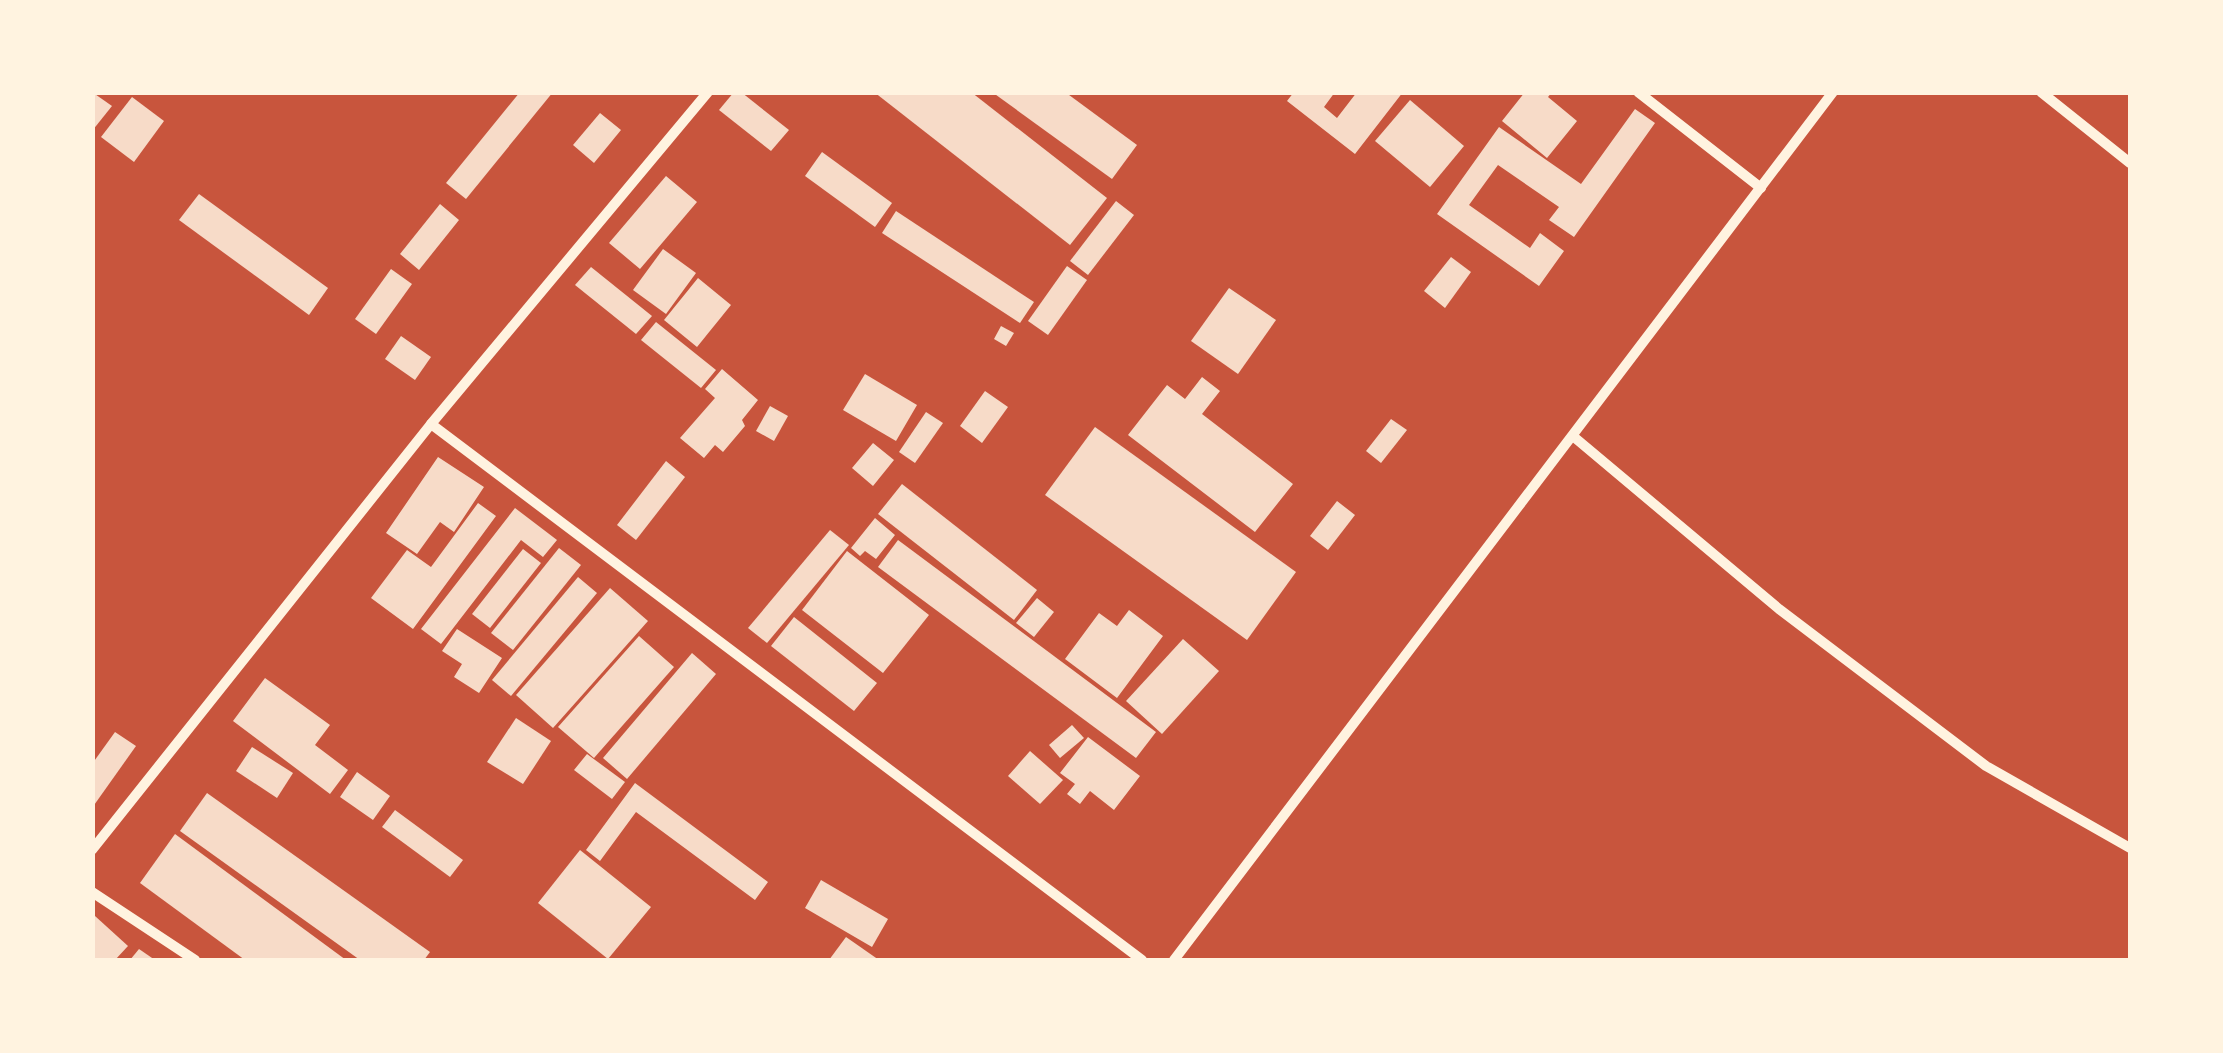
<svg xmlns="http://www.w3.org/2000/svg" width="2223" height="1053" viewBox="0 0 2223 1053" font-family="'Libre Baskerville',serif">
<rect width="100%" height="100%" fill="#c8553d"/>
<g fill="#f7dbc8">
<path d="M92,92L112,106L92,131Z"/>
<path d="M520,92H553L466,199L446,183Z"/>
<path d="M734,92H741L789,130L771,151L719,110Z"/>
<path d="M874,92H971L1107,198L1070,245Z"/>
<path d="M992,92H1065L1137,145L1112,179Z"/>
<path d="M1294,92H1335L1324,107L1337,118L1357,92H1403L1355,154L1287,101Z"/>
<path d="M1525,92H1552L1548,97L1577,121L1547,158L1502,121Z"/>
<path d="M132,97L164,121L134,162L101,137Z"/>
<path d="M1410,100L1464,146L1430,187L1375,141Z"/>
<path d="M1635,109L1655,123L1574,237L1549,220L1559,207L1498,165L1469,205L1530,248L1540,233L1564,251L1539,286L1437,214L1499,127L1581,184Z"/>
<path d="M600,113L621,130L594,163L573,145Z"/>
<path d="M822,152L892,203L875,227L805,176Z"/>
<path d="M666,176L697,202L640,269L609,243Z"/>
<path d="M199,194L328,288L309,315L179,220Z"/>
<path d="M1116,201L1134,215L1088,275L1070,261Z"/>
<path d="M440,204L459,220L419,270L400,254Z"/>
<path d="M896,211L1034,302L1020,323L882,233Z"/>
<path d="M663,249L696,273L666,314L633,290Z"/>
<path d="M1451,257L1471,272L1445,308L1424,291Z"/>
<path d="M1067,266L1087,280L1048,335L1028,321Z"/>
<path d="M591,267L652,316L636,334L575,285Z"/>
<path d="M391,269L412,284L376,334L355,319Z"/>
<path d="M698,278L731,305L697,347L664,320Z"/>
<path d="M1229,288L1276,320L1238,374L1191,341Z"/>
<path d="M656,322L716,370L701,388L641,340Z"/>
<path d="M1001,326L1014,333L1006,346L994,339Z"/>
<path d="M401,336L431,357L415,380L385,359Z"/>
<path d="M722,369L758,400L742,420L745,426L723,452L715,445L704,458L680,438L715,398L705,389Z"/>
<path d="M865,374L917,405L896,441L843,410Z"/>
<path d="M1202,377L1220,391L1202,414L1293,484L1255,532L1128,435L1167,385L1185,399Z"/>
<path d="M985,391L1008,407L982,443L960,426Z"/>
<path d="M770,406L788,416L774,441L756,431Z"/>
<path d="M926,412L943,423L915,463L899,452Z"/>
<path d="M1391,419L1407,430L1381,463L1366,451Z"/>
<path d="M1095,427L1296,572L1247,640L1045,495Z"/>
<path d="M873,443L894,460L873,486L852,468Z"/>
<path d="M438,457L484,487L454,532L440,522L417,554L386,533Z"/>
<path d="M666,461L685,477L636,540L617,525Z"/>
<path d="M902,484L1037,590L1014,620L878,514Z"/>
<path d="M1337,501L1355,515L1328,550L1310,536Z"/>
<path d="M478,503L496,516L413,629L371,598L407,550L431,567Z"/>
<path d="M515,508L557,540L543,557L521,540L441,644L421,629Z"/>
<path d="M875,518L895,535L876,559L865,551L860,556L851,548Z"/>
<path d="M830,530L849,545L767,643L748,628Z"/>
<path d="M898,540L1156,732L1136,758L878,567Z"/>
<path d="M559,548L581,565L513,650L491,633Z"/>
<path d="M523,549L541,563L490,628L472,614Z"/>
<path d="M847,551L929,615L883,673L802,610Z"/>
<path d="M578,577L597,593L511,696L492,680Z"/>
<path d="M610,588L648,621L553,728L516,695Z"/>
<path d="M1037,598L1054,612L1034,637L1016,623Z"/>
<path d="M1129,610L1163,636L1117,698L1065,659L1099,613L1117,626Z"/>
<path d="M794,617L877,683L854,711L771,646Z"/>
<path d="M457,629L502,658L479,693L454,677L462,664L442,651Z"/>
<path d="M639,636L674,667L594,758L558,727Z"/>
<path d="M1183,639L1219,671L1162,734L1126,701Z"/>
<path d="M692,653L716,674L627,779L603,758Z"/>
<path d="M265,678L330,725L315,745L348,770L330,794L233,721Z"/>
<path d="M516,718L551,741L523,784L487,762Z"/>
<path d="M1072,725L1084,738L1060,758L1049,745Z"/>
<path d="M115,732L136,746L92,808V764Z"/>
<path d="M1088,737L1140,776L1114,810L1090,791L1080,804L1067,794L1075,784L1060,773Z"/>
<path d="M252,747L293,773L277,798L236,771Z"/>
<path d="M1030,751L1063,780L1040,804L1008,776Z"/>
<path d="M587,754L625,782L612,799L574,770Z"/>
<path d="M357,772L390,796L373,820L340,797Z"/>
<path d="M635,783L768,882L755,900L636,812L600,861L586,850Z"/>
<path d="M207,793L430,952L424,960H360L180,831Z"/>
<path d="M395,810L463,860L450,877L382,827Z"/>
<path d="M175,834L346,960H245L140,883Z"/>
<path d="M580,850L651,907L608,959L538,903Z"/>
<path d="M821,880L888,919L872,947L805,908Z"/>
<path d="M95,916L128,946L115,960H92Z"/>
<path d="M846,937L879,960H829Z"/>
<path d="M139,949L155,960H130Z"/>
</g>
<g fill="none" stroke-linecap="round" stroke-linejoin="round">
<g stroke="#fff3e0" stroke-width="10">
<path d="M1638,92L1761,188"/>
<path d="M2041,92L2130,163"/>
<path d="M431,424L1142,960"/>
<path d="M1574,437L1779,609L1986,766L2130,848"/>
<path d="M92,850L431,424L708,92"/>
<path d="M92,892L195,960"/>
<path d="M1174,960L1833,92"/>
</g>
</g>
<rect width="2223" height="1053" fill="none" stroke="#fff3e0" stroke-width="190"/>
</svg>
